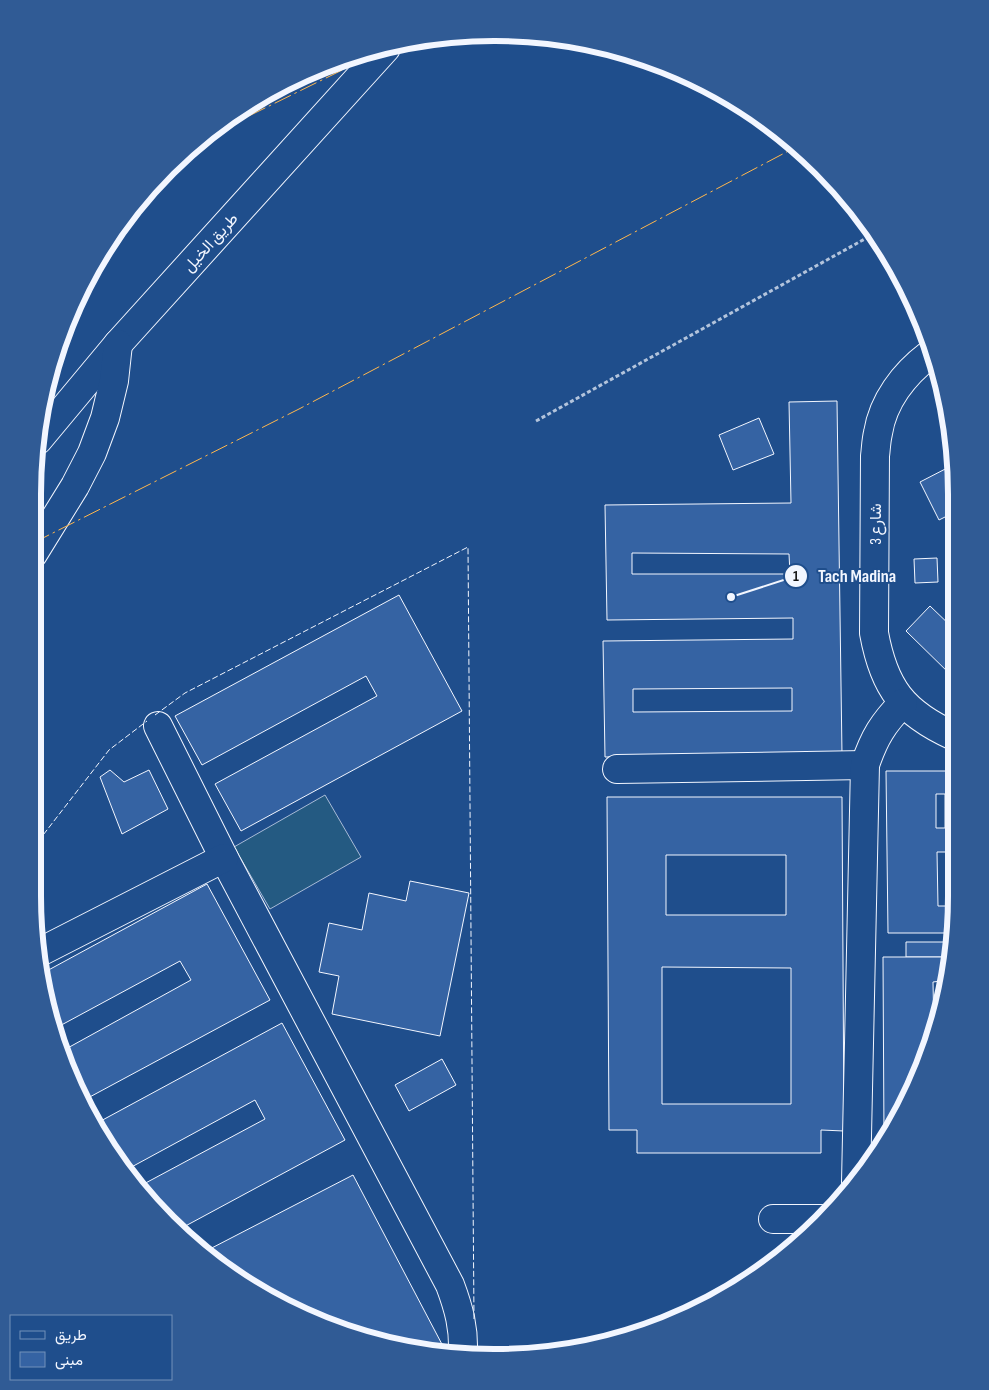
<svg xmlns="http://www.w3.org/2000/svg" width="989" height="1390" viewBox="0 0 989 1390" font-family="'Sofia Sans Condensed',Vazirmatn,sans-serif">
<rect width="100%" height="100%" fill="#1f4e8c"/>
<path fill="#245a82" stroke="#a8bbd7" d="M325,795L361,857L270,909L234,847Z"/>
<g fill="#3563a3" stroke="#f2f6ff" fill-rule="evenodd">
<path d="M837,401L842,755L605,757L603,641L793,639V618L607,620L605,505L791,503L789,402ZM632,553L789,554L790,574H632ZM792,688V711L633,712V689Z"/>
<path d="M759,418L774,454L733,470L719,435Z"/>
<path d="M953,465V513L939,520L920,482Z"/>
<path d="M953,534V549L947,537Z"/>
<path d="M937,558L938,582L915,583L914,559Z"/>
<path d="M399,595L462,711L241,831L215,784L377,696L366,676L202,765L175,716Z"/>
<path d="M930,606L954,629V678L906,631Z"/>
<path d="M110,770L124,782L149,770L168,809L122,834L100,777Z"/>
<path d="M886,771H955L956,925L954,933H888ZM936,794H945V828H936ZM937,852H946V906H938Z"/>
<path d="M607,797H842L844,1131L821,1130V1153H637V1130H609ZM666,855H786V915H666ZM662,967L791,968V1104H662Z"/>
<path d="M410,881L469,893L440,1036L332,1014L339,976L319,972L329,923L362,930L369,893L406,901Z"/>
<path d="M207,884L270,1000L86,1099L64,1050L191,980L180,961L54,1029L48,1015L43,973Z"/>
<path d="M906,942H953L950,957H906Z"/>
<path d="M883,957H950L942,1009L941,981L933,982L934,1033L909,1100L884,1139Z"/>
<path d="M282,1023L345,1140L178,1230L140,1186L265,1119L255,1100L126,1170L110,1152L97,1123Z"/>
<path d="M442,1059L456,1085L409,1111L395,1085Z"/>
<path d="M353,1175L445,1350L438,1354H434L290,1310L204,1252Z"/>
</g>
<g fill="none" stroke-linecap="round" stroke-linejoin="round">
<g stroke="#f2f6ff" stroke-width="30">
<g id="minor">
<path d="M929,355C904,374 883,401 878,433C876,441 876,449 875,456L874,633C884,688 903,713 954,736"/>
<path d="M158,726L224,858L450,1285C459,1309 464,1328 463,1354"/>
<path d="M617,769L865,765"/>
<path d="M40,952L224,858"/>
<path d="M856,1182L865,765C874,738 883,723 903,703"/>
<path d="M773,1219H821"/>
</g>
</g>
<g stroke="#f2f6ff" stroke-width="30">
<g id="highway">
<path d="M38,440L118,344L386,48"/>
<path d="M33,554L75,486L92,453L105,418L114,381L118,344"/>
</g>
</g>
<path stroke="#b3c4dc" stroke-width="3" stroke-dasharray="4 2.5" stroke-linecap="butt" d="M536,421L872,235"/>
<use href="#minor" stroke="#1f4e8c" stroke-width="28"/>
<use href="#highway" stroke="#1f4e8c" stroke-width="28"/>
<g stroke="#f2f6ff" stroke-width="1" stroke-dasharray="6 2.5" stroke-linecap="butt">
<path d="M155,715L185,693L468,547L474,1319"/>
<path d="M33,848L109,750L147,721"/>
</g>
<g stroke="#ffb74d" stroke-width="1" stroke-dasharray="18 4 2.5 4" stroke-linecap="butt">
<path d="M198,141L389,47"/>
<path d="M33,543L299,409L796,147"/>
</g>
</g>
<g text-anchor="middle" stroke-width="4" stroke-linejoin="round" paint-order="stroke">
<g font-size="16" fill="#f2f6ff" stroke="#1f4e8c">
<text transform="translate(210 242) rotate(-48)" y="6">طريق الخيل</text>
<text transform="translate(875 524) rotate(-90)" y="6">شارع 3</text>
</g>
</g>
<path d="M0 0H989V1390H0ZM494 41H495A453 453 0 0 1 948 494V896A453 453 0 0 1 495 1349H494A453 453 0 0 1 41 896V494A453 453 0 0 1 494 41Z" fill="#305b95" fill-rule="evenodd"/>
<path fill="none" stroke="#f2f6ff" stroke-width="6" d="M494 41H495A453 453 0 0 1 948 494V896A453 453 0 0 1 495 1349H494A453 453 0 0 1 41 896V494A453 453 0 0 1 494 41Z"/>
<path fill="none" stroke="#f2f6ff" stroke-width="2" d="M731 597L796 576"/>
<g fill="#f2f6ff" stroke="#1f4e8c" stroke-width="2">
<circle cx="731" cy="597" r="5"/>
<circle cx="796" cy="576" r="12"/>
</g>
<g font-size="15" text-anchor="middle" font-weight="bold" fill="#111">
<text x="796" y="581">1</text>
</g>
<g font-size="18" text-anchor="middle" font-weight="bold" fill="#f2f6ff" stroke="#1f4e8c" stroke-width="4" stroke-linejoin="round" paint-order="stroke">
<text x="857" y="582">Tach Madina</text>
</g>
<rect x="10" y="1315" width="162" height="65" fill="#1f4e8c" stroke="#7391ba"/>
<rect x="20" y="1331" width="25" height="8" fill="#1f4e8c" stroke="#7391ba"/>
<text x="55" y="1340" font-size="15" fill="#f2f6ff">طريق</text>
<rect x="20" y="1352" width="25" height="15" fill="#3563a3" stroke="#7391ba"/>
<text x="55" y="1365" font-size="15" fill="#f2f6ff">مبنى</text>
</svg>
